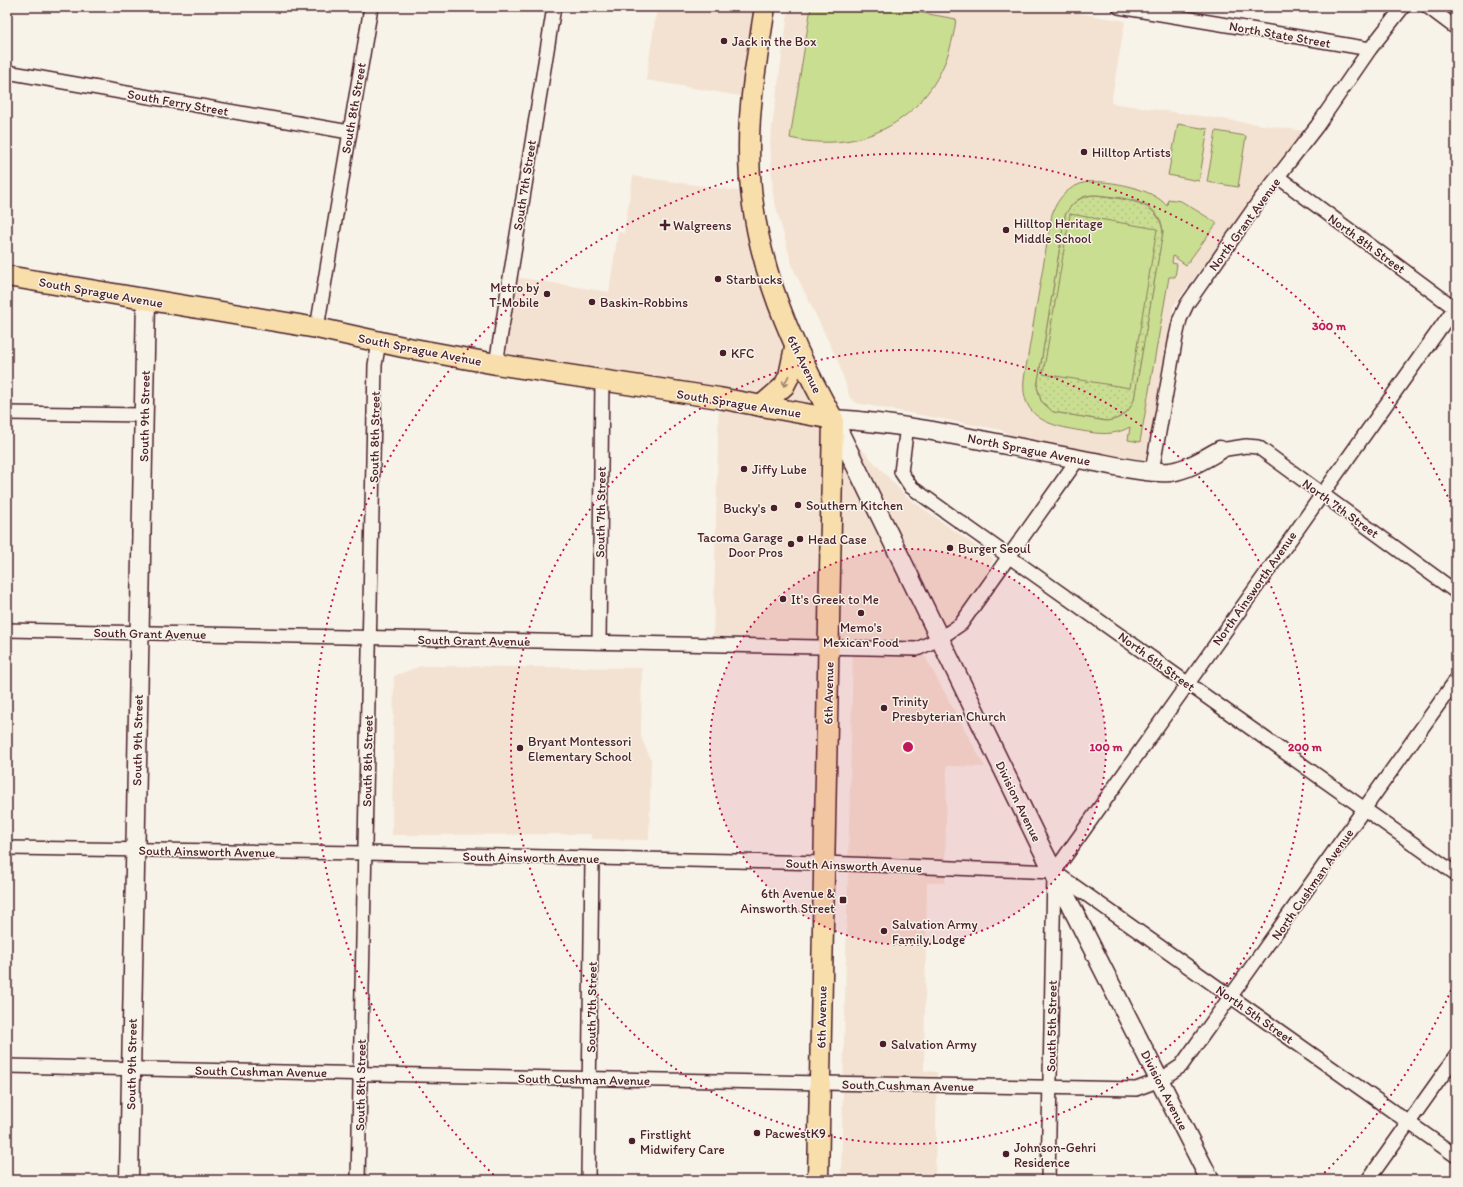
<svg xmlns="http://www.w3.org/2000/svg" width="1463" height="1187" viewBox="0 0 1463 1187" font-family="Itim,sans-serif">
<defs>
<pattern id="grass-dots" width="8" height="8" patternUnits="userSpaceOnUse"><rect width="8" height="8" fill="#cade92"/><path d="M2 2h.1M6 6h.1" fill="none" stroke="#afbe7e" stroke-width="1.8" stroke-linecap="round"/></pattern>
</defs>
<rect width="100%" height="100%" fill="#f7f3e8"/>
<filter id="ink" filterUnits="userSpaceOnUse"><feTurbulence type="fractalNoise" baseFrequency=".025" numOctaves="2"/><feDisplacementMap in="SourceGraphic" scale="8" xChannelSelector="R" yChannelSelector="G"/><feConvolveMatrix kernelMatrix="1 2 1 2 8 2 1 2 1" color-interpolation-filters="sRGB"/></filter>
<g filter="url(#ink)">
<g fill="#f3e2d1">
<path d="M657,7H765L752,98L646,80Z"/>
<path d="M789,7H1042L1125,21L1111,103L1304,131L1173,307L1148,458L1143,461L1026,444L1001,430L856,403L850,398L838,361L793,268L773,196L770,141Z"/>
<path d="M633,176L751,193L755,226L833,419L907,497L994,559L944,649H921L985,767L947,766L945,883H927L924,1071L937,1072L935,1180H841L853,648L713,645L719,399L496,364L509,276L609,292L618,232L624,233Z"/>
<path d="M421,666L642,668L641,737L651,760L649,840L591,839V834L392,835L394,676Z"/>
</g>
<path fill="url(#grass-dots)" stroke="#8a7e5e" d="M1097,195C1122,200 1160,199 1163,233L1134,401C1128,413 1120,420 1106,421L1053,412L1041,401L1037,387L1065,215C1072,202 1082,195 1097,195Z"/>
<g fill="#cade92" stroke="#8a7e5e" fill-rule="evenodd">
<path d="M811,7H890L956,19C946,106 875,158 790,138Z"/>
<path d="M1178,124L1208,129L1199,181L1168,175Z"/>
<path d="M1216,131L1246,136L1238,187L1207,182Z"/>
<path d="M1087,182C1110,180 1152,188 1167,206L1168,199L1181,201L1217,223L1186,265L1173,256L1172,263L1177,264L1175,277H1169L1140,442L1128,440L1130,427C1114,436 1099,434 1082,431C1051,426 1020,419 1024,379L1052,214C1058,197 1069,186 1087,182ZM1097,195C1122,198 1161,199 1163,232L1134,400C1129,413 1120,420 1106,421L1053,412L1041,401L1037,387L1065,215C1072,202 1082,194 1097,195Z"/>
<path d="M1070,214L1157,229L1130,388L1043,374Z"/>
</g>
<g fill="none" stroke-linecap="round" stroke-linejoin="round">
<g stroke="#4a1f2b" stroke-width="16">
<g id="street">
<path d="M1119,7L1370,49"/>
<path d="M1428,7L1456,28"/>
<path d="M7,72L349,132"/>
<path d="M1278,177L1456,309"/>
<path d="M317,328L371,7"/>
<path d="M496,364L554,7"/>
<path d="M7,413L144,415"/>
<path d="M907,426L901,472L911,487L1456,874"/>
<path d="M1220,450L1246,446L1258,447L1456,592"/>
<path d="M1152,471L1176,337L1180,319L1187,304L1259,201L1317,126L1370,49L1403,7"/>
<path d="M7,630L917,649L939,639L961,624L1078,459"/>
<path d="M599,642L602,381"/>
<path d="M7,848L364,853L824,863L1054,872"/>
<path d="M1054,872L1456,306"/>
<path d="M1056,873L1456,1156"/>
<path d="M7,1066C383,1074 760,1083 1136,1089L1160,1080L1181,1066L1456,680"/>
<path d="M358,1180L375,365L379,342"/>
<path d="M588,1180L592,859"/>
<path d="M1048,1180L1054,874"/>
<path d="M1368,1180L1456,1056"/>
</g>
</g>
<g stroke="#4a1f2b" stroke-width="21">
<g id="secondary">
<path d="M129,1180L146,299"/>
<path d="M1210,1180L1040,845L833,419C918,424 1000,445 1084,460C1108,464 1147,474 1170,472C1189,469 1204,459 1220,450"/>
</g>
</g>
<g stroke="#4a1f2b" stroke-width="23">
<g id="primary">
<path d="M765,7C758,53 749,99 749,145C748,245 785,334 833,419L818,1180"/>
<path d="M7,276L317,328L403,347L496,364L719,398L833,419"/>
<path d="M761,406L784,386L789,376L795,347"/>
</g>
</g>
<use href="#street" stroke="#f7f3e8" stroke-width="13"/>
<use href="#secondary" stroke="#f7f3e8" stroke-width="18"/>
<use href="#primary" stroke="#f8deab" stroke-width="20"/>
</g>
<defs><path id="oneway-shaft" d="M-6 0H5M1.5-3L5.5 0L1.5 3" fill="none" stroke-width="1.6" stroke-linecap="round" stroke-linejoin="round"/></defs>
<use stroke="#a17e6b" href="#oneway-shaft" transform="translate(786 381) rotate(116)"/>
</g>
<circle cx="908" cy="747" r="198" fill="#c2185b" fill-opacity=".12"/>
<g fill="none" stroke="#c2185b" stroke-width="2" stroke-dasharray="2 4">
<circle cx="908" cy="747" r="198"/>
<circle cx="908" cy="747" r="397"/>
<path d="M1456 979A595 595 0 0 1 1318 1179M498 1179A595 595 0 1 1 1456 515"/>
</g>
<g fill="#4a1f2b" stroke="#f7f3e8" stroke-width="1.5">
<circle cx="724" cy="41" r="4"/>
<circle cx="1084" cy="152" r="4"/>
<path d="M663 219h4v4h4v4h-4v4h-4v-4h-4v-4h4z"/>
<circle cx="1006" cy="230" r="4"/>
<circle cx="718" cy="279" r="4"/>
<circle cx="547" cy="294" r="4"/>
<circle cx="592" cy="302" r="4"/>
<circle cx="723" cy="353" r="4"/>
<circle cx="744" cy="469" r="4"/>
<circle cx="798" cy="505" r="4"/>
<circle cx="774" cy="508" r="4"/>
<circle cx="800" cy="539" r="4"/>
<circle cx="791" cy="544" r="4"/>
<circle cx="950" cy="548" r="4"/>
<circle cx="783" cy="599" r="4"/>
<circle cx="861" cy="613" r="4"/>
<circle cx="884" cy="708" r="4"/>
<circle cx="520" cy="748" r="4"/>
<rect x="839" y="896" width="8" height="8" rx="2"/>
<circle cx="884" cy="931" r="4"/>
<circle cx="883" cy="1044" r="4"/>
<circle cx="757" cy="1133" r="4"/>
<circle cx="632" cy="1141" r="4"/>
<circle cx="1006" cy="1154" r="4"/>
</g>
<g text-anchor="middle" stroke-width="3" stroke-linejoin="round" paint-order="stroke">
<g font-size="13" fill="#4a1f2b" stroke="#f7f3e8">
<text transform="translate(1280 34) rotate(10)" y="5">North State Street</text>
<text transform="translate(178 102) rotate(10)" y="5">South Ferry Street</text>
<text transform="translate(353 108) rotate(-80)" y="5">South 8th Street</text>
<text transform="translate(524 185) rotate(-81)" y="5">South 7th Street</text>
<text transform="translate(1244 224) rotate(-54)" y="5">North Grant Avenue</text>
<text transform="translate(1367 243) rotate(36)" y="5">North 8th Street</text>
<text transform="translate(101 292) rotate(10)" y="5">South Sprague Avenue</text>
<text transform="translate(420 349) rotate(11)" y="5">South Sprague Avenue</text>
<text transform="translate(805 364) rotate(64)" y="5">6th Avenue</text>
<text transform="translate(739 403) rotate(9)" y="5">South Sprague Avenue</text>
<text transform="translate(144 416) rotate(-89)" y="5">South 9th Street</text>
<text transform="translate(374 437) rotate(-89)" y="5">South 8th Street</text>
<text transform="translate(1029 449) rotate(11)" y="5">North Sprague Avenue</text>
<text transform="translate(1341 508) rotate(36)" y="5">North 7th Street</text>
<text transform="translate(600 512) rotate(-89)" y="5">South 7th Street</text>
<text transform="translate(1254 588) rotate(-55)" y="5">North Ainsworth Avenue</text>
<text transform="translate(150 633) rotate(1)" y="5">South Grant Avenue</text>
<text transform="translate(474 640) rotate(1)" y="5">South Grant Avenue</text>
<text transform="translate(1157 661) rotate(36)" y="5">North 6th Street</text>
<text transform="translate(828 693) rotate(-89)" y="5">6th Avenue</text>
<text transform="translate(137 740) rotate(-89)" y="5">South 9th Street</text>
<text transform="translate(367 761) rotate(-89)" y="5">South 8th Street</text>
<text transform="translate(1019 801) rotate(64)" y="5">Division Avenue</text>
<text transform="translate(207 851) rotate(1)" y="5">South Ainsworth Avenue</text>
<text transform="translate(531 857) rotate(1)" y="5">South Ainsworth Avenue</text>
<text transform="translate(854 865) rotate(2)" y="5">South Ainsworth Avenue</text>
<text transform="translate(1312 884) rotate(-55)" y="5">North Cushman Avenue</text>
<text transform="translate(591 1007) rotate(-89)" y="5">South 7th Street</text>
<text transform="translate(1255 1014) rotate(35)" y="5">North 5th Street</text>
<text transform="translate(821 1017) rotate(-89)" y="5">6th Avenue</text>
<text transform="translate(1051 1026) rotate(-89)" y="5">South 5th Street</text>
<text transform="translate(131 1064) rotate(-89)" y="5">South 9th Street</text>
<text transform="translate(261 1071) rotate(1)" y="5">South Cushman Avenue</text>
<text transform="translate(584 1079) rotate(1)" y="5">South Cushman Avenue</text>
<text transform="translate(360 1085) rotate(-89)" y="5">South 8th Street</text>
<text transform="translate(908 1085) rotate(1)" y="5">South Cushman Avenue</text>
<text transform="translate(1165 1090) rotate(63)" y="5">Division Avenue</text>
</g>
<g font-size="13" fill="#4a1f2b" stroke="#f7f3e8" text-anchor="start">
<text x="732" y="46">Jack in the Box</text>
<text x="1092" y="157">Hilltop Artists</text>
<text x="1014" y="228">Hilltop Heritage<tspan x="1014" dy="15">Middle School</tspan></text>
<text x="673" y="230">Walgreens</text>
<text x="726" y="284">Starbucks</text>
<text x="539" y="292" text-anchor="end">Metro by<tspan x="539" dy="15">T-Mobile</tspan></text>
<text x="600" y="307">Baskin-Robbins</text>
<text x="731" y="358">KFC</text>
<text x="752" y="474">Jiffy Lube</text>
<text x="806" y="510">Southern Kitchen</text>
<text x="766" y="513" text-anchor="end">Bucky's</text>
<text x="783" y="542" text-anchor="end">Tacoma Garage<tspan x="783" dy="15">Door Pros</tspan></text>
<text x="808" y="544">Head Case</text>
<text x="958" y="553">Burger Seoul</text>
<text x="791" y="604">It's Greek to Me</text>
<text x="861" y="632" text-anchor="middle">Memo's<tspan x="861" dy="15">Mexican Food</tspan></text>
<text x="892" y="706">Trinity<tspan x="892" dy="15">Presbyterian Church</tspan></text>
<text x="528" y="746">Bryant Montessori<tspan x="528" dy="15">Elementary School</tspan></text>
<text x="835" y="898" text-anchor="end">6th Avenue &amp;<tspan x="835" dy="15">Ainsworth Street</tspan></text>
<text x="892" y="929">Salvation Army<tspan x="892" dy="15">Family Lodge</tspan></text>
<text x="891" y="1049">Salvation Army</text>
<text x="765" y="1138">PacwestK9</text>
<text x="640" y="1139">Firstlight<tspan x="640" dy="15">Midwifery Care</tspan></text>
<text x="1014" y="1152">Johnson-Gehri<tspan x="1014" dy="15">Residence</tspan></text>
</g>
</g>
<circle cx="908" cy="747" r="6" fill="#c2185b" stroke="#f7f3e8" stroke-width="2"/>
<g font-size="12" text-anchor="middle" font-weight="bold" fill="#c2185b" stroke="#f7f3e8" stroke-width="3" stroke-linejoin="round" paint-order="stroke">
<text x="1329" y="330">300 m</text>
<text x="1106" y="751">100 m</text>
<text x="1305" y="751">200 m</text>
</g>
<rect width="1463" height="1187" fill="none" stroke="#f7f3e8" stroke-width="24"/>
<rect x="12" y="12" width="1439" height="1163" fill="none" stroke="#4a1f2b" stroke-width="1.5" filter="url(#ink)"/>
</svg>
